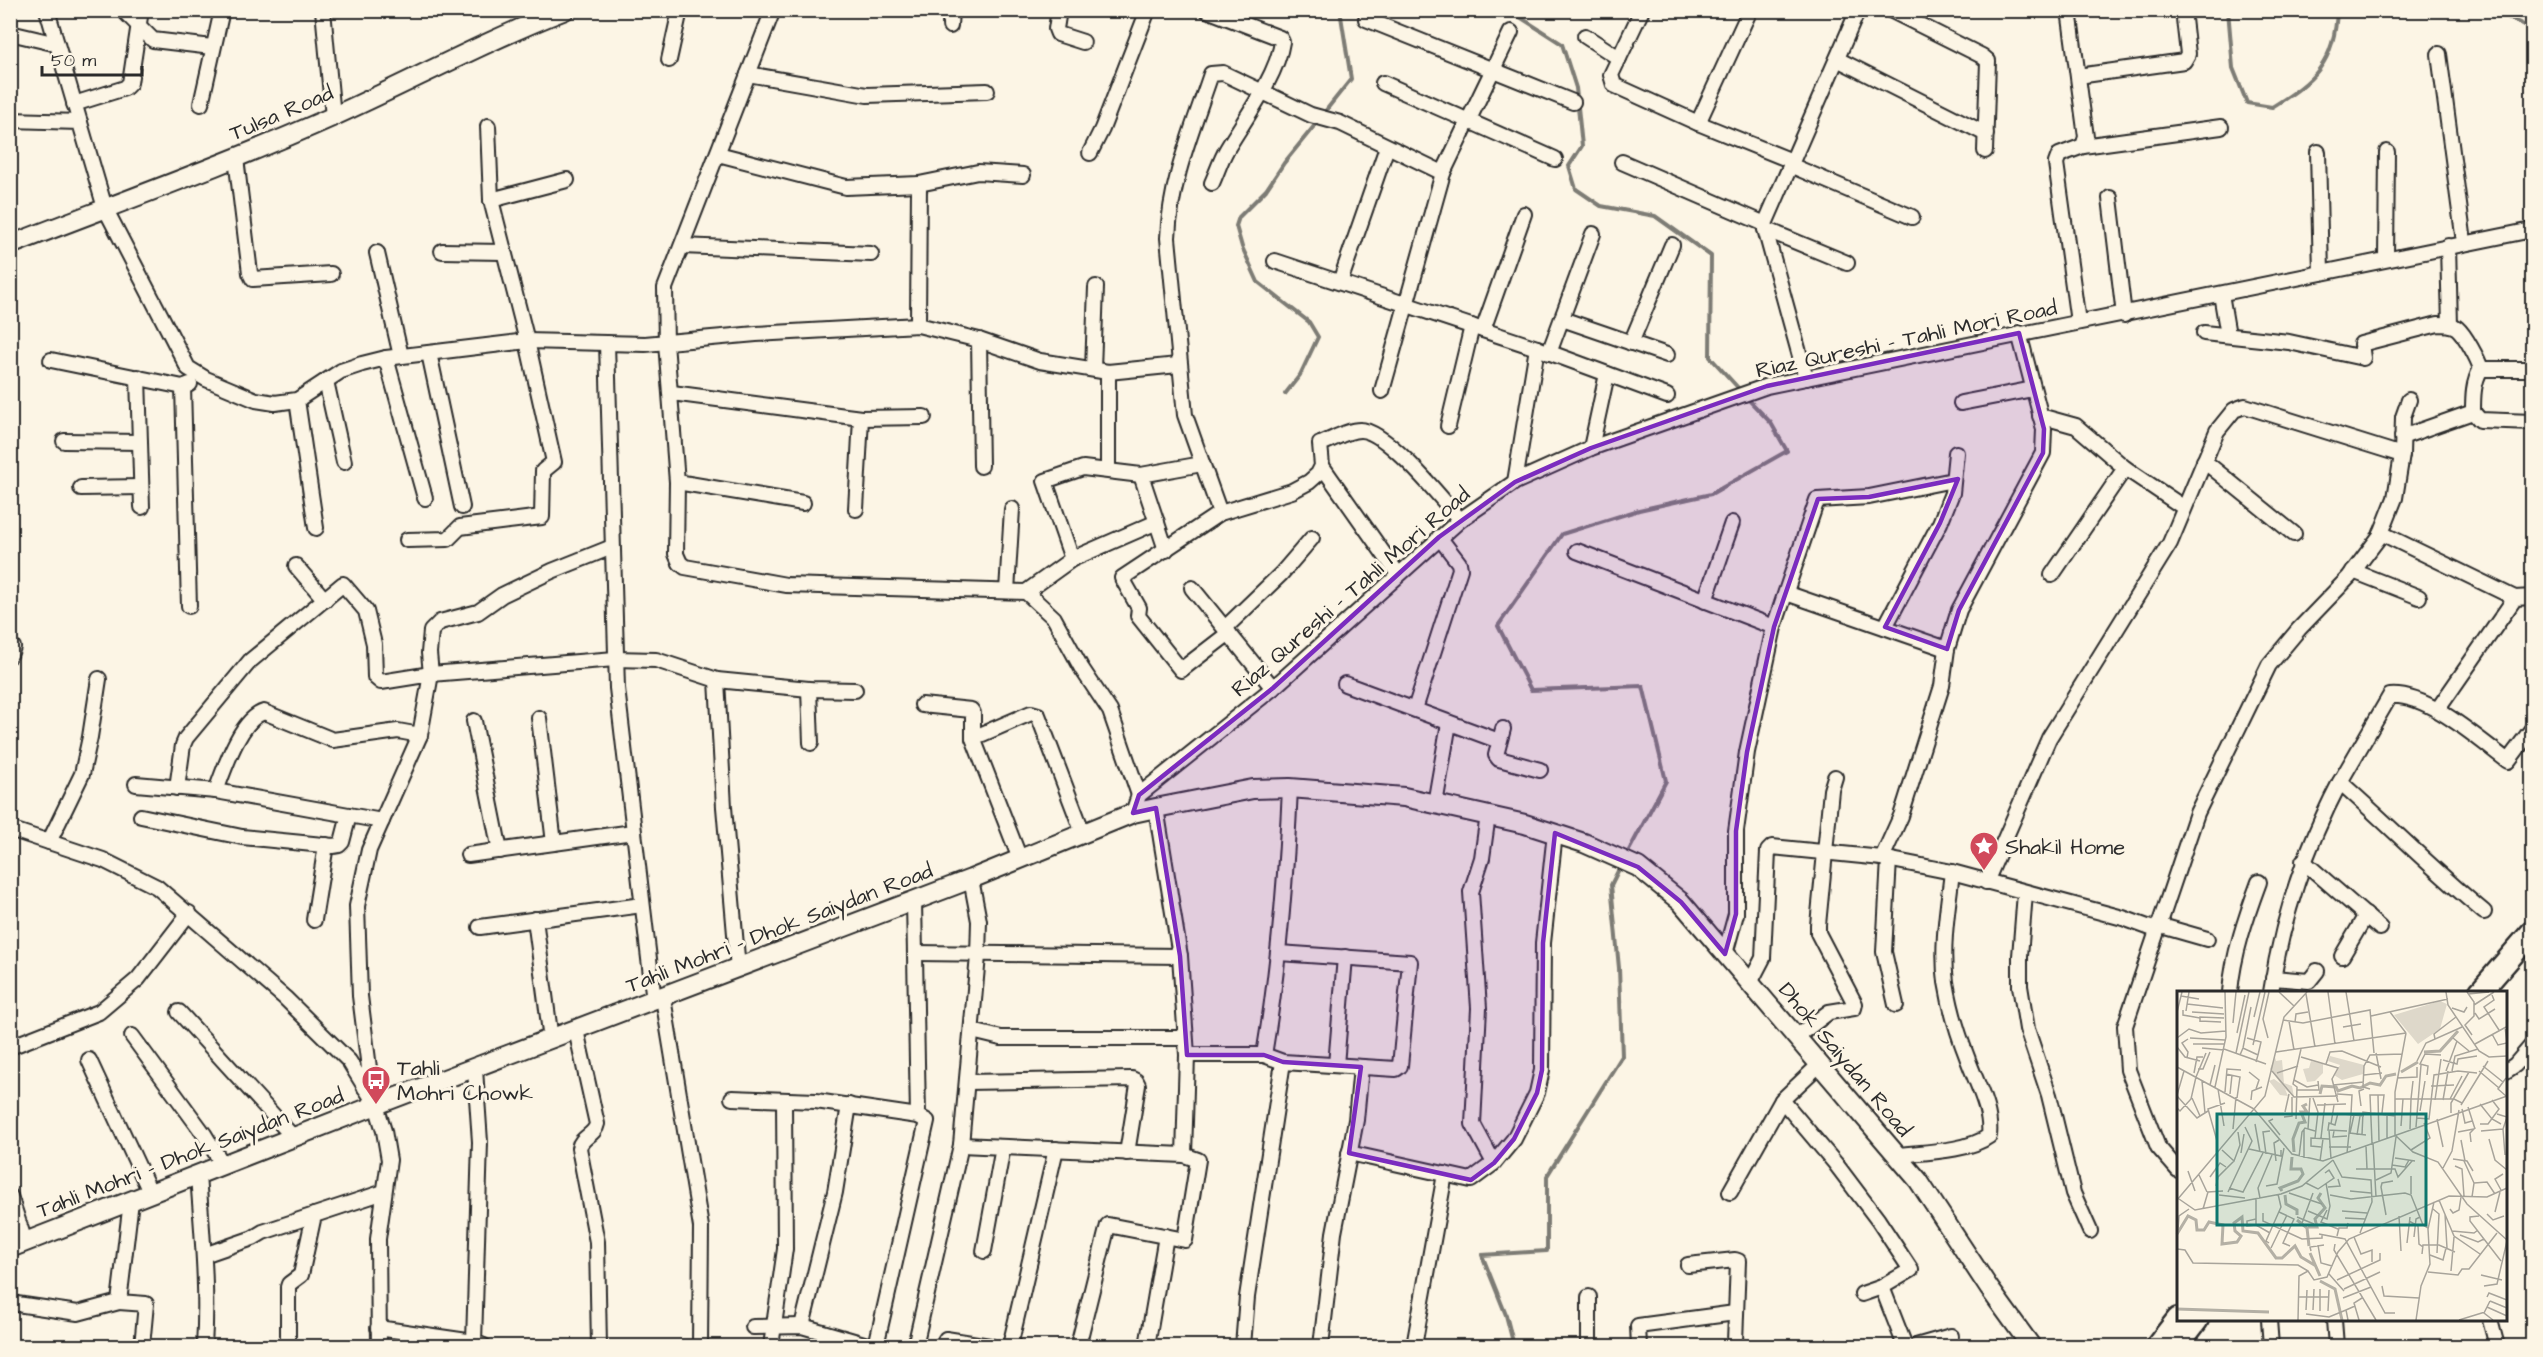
<svg xmlns="http://www.w3.org/2000/svg" width="2543" height="1357" viewBox="0 0 2543 1357" font-family="'Architects Daughter',sans-serif">
<rect width="100%" height="100%" fill="#fcf5e5"/>
<filter id="ink" filterUnits="userSpaceOnUse"><feTurbulence type="fractalNoise" baseFrequency=".0167" numOctaves="2"/><feDisplacementMap in="SourceGraphic" scale="12" xChannelSelector="R" yChannelSelector="G"/><feConvolveMatrix kernelMatrix="1 2 1 2 8 2 1 2 1" color-interpolation-filters="sRGB"/></filter>
<g filter="url(#ink)">
<g fill="none" stroke-linecap="round" stroke-linejoin="round">
<g stroke="#7d7b74" stroke-width="4">
<path d="M1509,10L1562,44L1576,88L1582,146L1569,166L1576,189L1601,206L1655,216L1711,256L1710,357L1741,391"/>
<path d="M2228,10L2233,68L2247,103L2272,107C2314,81 2335,63 2337,10"/>
<path d="M2493,10L2532,29"/>
<path d="M1323,114L1351,79L1340,10"/>
<path d="M1285,394L1300,375L1318,337L1309,322L1258,282L1242,247L1236,226L1239,217L1266,190L1284,163L1319,120"/>
<path d="M1626,856L1666,781L1643,686L1531,690L1498,626L1562,534L1639,510L1711,494L1787,451L1771,423L1746,397"/>
<path d="M1514,1346L1506,1315L1482,1255L1547,1251V1176L1622,1056L1619,968L1611,885L1621,865"/>
</g>
<g stroke="#2b2b2b" stroke-width="18">
<g id="street">
<path d="M47,10L105,208L188,368L206,379L256,400L275,403L297,400L341,371L362,364L386,358L527,341L645,344L756,334L918,325L979,340L1040,361L1108,372L1178,365"/>
<path d="M123,10L153,40L212,47"/>
<path d="M323,10L333,117"/>
<path d="M773,10L665,288L666,343L677,482L676,554L680,563L685,567L786,585L1026,592L1054,618L1082,669L1110,711L1139,795"/>
<path d="M1059,10L1056,29L1058,34L1083,42"/>
<path d="M1207,10L1280,38L1282,42C1277,76 1244,120 1227,149C1221,159 1217,172 1212,183"/>
<path d="M1642,10L1611,75L1614,85L1698,123L1792,161"/>
<path d="M1890,10L1982,56L1988,61L1985,151"/>
<path d="M2069,10L2086,137L2083,146L2059,155L2056,163L2078,322"/>
<path d="M1366,19L1573,102"/>
<path d="M950,26L951,10"/>
<path d="M10,33L57,44"/>
<path d="M1585,36L1619,58"/>
<path d="M2439,54L2464,242"/>
<path d="M1837,59L1986,134"/>
<path d="M669,60L680,10"/>
<path d="M748,74L867,95L987,91"/>
<path d="M2078,76L2184,61L2188,54L2183,10"/>
<path d="M1383,83L1555,159"/>
<path d="M74,104L125,88L130,83L141,10"/>
<path d="M201,104L222,10"/>
<path d="M10,120L80,122"/>
<path d="M1698,123L1750,10"/>
<path d="M2083,146L2221,127"/>
<path d="M2318,152L2321,273"/>
<path d="M1090,153L1102,129L1148,10"/>
<path d="M718,154L846,187L919,184L978,172L1023,175"/>
<path d="M236,158L250,273L253,279L331,274"/>
<path d="M1622,162L1765,224"/>
<path d="M1790,165L1912,217"/>
<path d="M2110,198L2124,315"/>
<path d="M491,200L567,180"/>
<path d="M1765,229L1847,263"/>
<path d="M682,246L871,254"/>
<path d="M2448,246L2450,325"/>
<path d="M442,251L503,252"/>
<path d="M377,253L401,356"/>
<path d="M2386,259L2387,152"/>
<path d="M1275,261L1537,348L1667,396"/>
<path d="M1340,282L1387,147"/>
<path d="M2221,294L2228,335"/>
<path d="M1562,319L1667,355"/>
<path d="M918,325L919,184"/>
<path d="M1483,330L1524,214"/>
<path d="M2204,333L2289,342L2363,358L2361,344L2438,324C2444,324 2452,324 2457,328C2465,335 2478,359 2481,369"/>
<path d="M979,340L981,466"/>
<path d="M607,343L617,688L654,1001"/>
<path d="M1631,343L1672,245"/>
<path d="M429,353L462,507"/>
<path d="M1549,353L1593,234"/>
<path d="M386,358L425,498"/>
<path d="M51,360L183,387L190,384"/>
<path d="M1093,369L1096,287"/>
<path d="M2481,369H2527"/>
<path d="M138,377L142,507"/>
<path d="M1806,378L1765,229V224L1858,10"/>
<path d="M326,381L344,462"/>
<path d="M183,387L189,606"/>
<path d="M1382,391L1443,173L1511,32"/>
<path d="M672,393L861,418L924,417"/>
<path d="M297,400L316,528"/>
<path d="M1961,403L2033,389"/>
<path d="M2473,412L2480,420L2532,422"/>
<path d="M2040,416L2076,426L2125,468L2183,507"/>
<path d="M1448,426L1472,326"/>
<path d="M2402,437L2473,412C2473,397 2473,382 2481,369"/>
<path d="M64,441L140,442"/>
<path d="M1591,448L1607,374"/>
<path d="M2204,461L2294,534"/>
<path d="M1322,466L1398,574"/>
<path d="M1108,470V372"/>
<path d="M1141,475L1166,550"/>
<path d="M677,482L803,503"/>
<path d="M1515,482L1537,348"/>
<path d="M81,488L141,487"/>
<path d="M856,509L861,418"/>
<path d="M1220,513L1185,415L1168,238C1170,181 1193,128 1211,74L1223,73L1311,115L1340,123L1443,173"/>
<path d="M2381,533L2515,598"/>
<path d="M407,540L448,539L460,527L542,517L543,471L554,462L527,341L491,200L488,126"/>
<path d="M1577,551L1774,627"/>
<path d="M1072,559L1045,481L1083,468L1141,475L1202,464"/>
<path d="M296,566L325,600"/>
<path d="M2353,571L2419,597"/>
<path d="M2052,575L2125,468"/>
<path d="M1192,588L1273,688"/>
<path d="M1007,591L1012,509"/>
<path d="M1026,592L1072,559L1157,522"/>
<path d="M1786,593L1947,649"/>
<path d="M1705,601L1732,523"/>
<path d="M1885,627L1940,523L1952,493L1956,453"/>
<path d="M1225,628L1281,574L1312,538"/>
<path d="M1229,633L1181,670L1138,616L1139,608L1122,578L1220,513L1292,491L1309,482L1318,474L1322,466L1320,444C1332,440 1347,430 1360,430C1387,430 1442,499 1460,520"/>
<path d="M10,655L13,647"/>
<path d="M717,680L724,807L738,969"/>
<path d="M1345,684L1499,741"/>
<path d="M809,689L811,743"/>
<path d="M922,705L971,710L973,713V738L1020,859"/>
<path d="M1415,709L1460,569L1459,563L1439,537"/>
<path d="M2438,709L2515,598L2532,597"/>
<path d="M539,718L554,843"/>
<path d="M474,721L500,851"/>
<path d="M1503,729L1496,755L1499,759L1540,770"/>
<path d="M973,738L1031,713L1038,715L1083,833"/>
<path d="M2340,782L2390,696C2428,693 2478,739 2508,761L2532,729"/>
<path d="M136,784L216,791L382,821"/>
<path d="M177,788L183,745L186,738L250,661L343,584L366,611L374,644L375,677L381,682L431,674L615,659L656,660L717,680L809,689L855,690"/>
<path d="M216,791C224,770 240,719 264,712L333,740L398,731L420,735"/>
<path d="M1435,804L1449,723"/>
<path d="M1156,808L1180,956L1187,1055L1184,1155"/>
<path d="M1133,813L1139,795L1273,688L1460,520L1515,482L1591,448L1767,386L2532,230"/>
<path d="M1488,815L1482,858L1471,892L1479,1008L1473,1124L1494,1163"/>
<path d="M141,816L242,837L333,846L339,845L342,842L349,815"/>
<path d="M10,829L103,860L157,887L285,998L349,1061L376,1105L384,1131L389,1160L378,1239L379,1346"/>
<path d="M49,842L82,774L90,737L99,679"/>
<path d="M468,855L633,832"/>
<path d="M1882,858L1901,816L1942,686L1947,649L1959,610L2043,453L2044,429L2019,333"/>
<path d="M1889,859L1884,952L1896,1005"/>
<path d="M2303,861L2380,928"/>
<path d="M1986,882L2049,738L2170,543L2217,431L2234,410L2245,406L2402,455"/>
<path d="M2025,893L2020,956V986L2027,1029L2049,1095L2073,1193L2090,1231"/>
<path d="M914,901L918,1116"/>
<path d="M535,919L551,1040"/>
<path d="M314,920L326,845"/>
<path d="M2158,925L2207,939"/>
<path d="M480,927L642,905"/>
<path d="M915,953L1180,956"/>
<path d="M1725,954L1736,914V831L1747,752L1774,627L1817,500L1869,497L1953,480"/>
<path d="M2342,956L2366,915"/>
<path d="M2273,978L2309,981L2317,971"/>
<path d="M1750,983L1763,958L1768,851L1772,847L1882,858L1952,872L2123,918L2156,930"/>
<path d="M2230,992C2233,955 2246,917 2259,882"/>
<path d="M2271,992C2282,918 2305,849 2340,782C2389,825 2434,871 2484,912"/>
<path d="M663,998L701,1227L700,1346"/>
<path d="M179,1012L294,1138"/>
<path d="M576,1030L597,1124C595,1135 581,1137 579,1148L597,1242L599,1346"/>
<path d="M972,1031L1001,1038H1185"/>
<path d="M132,1036L204,1134L223,1165"/>
<path d="M1796,1037L1829,1012L1854,1008L1855,1004L1818,933V925L1831,790L1835,777"/>
<path d="M10,1047L99,1012L138,979L189,913"/>
<path d="M1187,1055H1264L1283,1062L1396,1069L1400,1066L1410,962L1279,953"/>
<path d="M1264,1055C1279,966 1286,878 1290,788"/>
<path d="M89,1060L151,1194"/>
<path d="M1336,1065L1345,957"/>
<path d="M2506,1071L2515,1065L2532,1045"/>
<path d="M967,1082L1132,1079L1136,1081L1138,1085L1127,1153"/>
<path d="M365,1088L369,1068L360,996L357,906L369,850L420,735L431,674L429,653L431,631L440,622L478,612L502,595L552,571L612,547"/>
<path d="M732,1098L816,1101L918,1116L927,1121L876,1346"/>
<path d="M1782,1100L1835,1163L1878,1220L1911,1270L1882,1287L1862,1294"/>
<path d="M961,1145L1184,1155L1198,1160L1185,1240L1108,1225L1078,1346"/>
<path d="M1349,1153L1471,1180L1494,1163L1514,1139L1537,1093L1542,1070L1543,943L1555,833"/>
<path d="M1897,1155C1923,1152 1967,1152 1989,1136C1992,1109 1976,1083 1967,1057C1958,1034 1950,1007 1946,982C1941,946 1948,907 1952,872"/>
<path d="M2178,1170L2158,1147L2128,1070L2125,1026L2197,813L2269,665L2299,629L2349,577L2380,536L2395,498L2402,455L2403,417L2409,400"/>
<path d="M198,1175C202,1232 208,1289 204,1346"/>
<path d="M1730,1192L1782,1100L1820,1064"/>
<path d="M10,1196L25,1242"/>
<path d="M131,1201L119,1302L146,1304L142,1346"/>
<path d="M984,1251L1003,1147"/>
<path d="M204,1255L253,1238L263,1232L384,1192"/>
<path d="M1688,1265L1735,1260L1738,1261L1735,1342"/>
<path d="M1882,1287L1905,1346"/>
<path d="M1589,1297V1346"/>
<path d="M10,1303L78,1313L119,1302"/>
<path d="M2269,1320L2271,1346"/>
<path d="M2334,1320L2336,1346"/>
<path d="M2490,1320L2497,1346"/>
<path d="M802,1326L835,1192L849,1105"/>
<path d="M753,1327L802,1326L871,1346"/>
<path d="M378,1328L474,1342L484,1346"/>
<path d="M474,1342L480,1142L475,1069"/>
<path d="M288,1346V1287L289,1284L301,1275L314,1215"/>
<path d="M771,1346L785,1249L784,1100"/>
<path d="M915,1346L961,1145L978,956L979,921L971,879"/>
<path d="M942,1346L946,1339L990,1346"/>
<path d="M1010,1346L1056,1149"/>
<path d="M1147,1346L1166,1236"/>
<path d="M1243,1346L1247,1297L1283,1062"/>
<path d="M1321,1346L1334,1233L1356,1120L1361,1067"/>
<path d="M1414,1346L1445,1174"/>
<path d="M1639,1346L1638,1326L1735,1313"/>
<path d="M1916,1346L1951,1336"/>
</g>
</g>
<g stroke="#2b2b2b" stroke-width="22">
<g id="secondary">
<path d="M10,245C118,203 227,164 332,117C410,82 485,41 565,10"/>
<path d="M10,1248L376,1105L971,879L1133,813L1156,808L1253,789L1290,788L1404,797L1525,824L1584,843L1638,867L1681,902L1918,1180L1989,1288L2031,1346"/>
</g>
</g>
<g stroke="#2b2b2b" stroke-width="26">
<g id="primary">
<path d="M2480,992L2532,932"/>
<path d="M2157,1346L2178,1319"/>
<path d="M2177,1346L2197,1320"/>
</g>
</g>
<use href="#street" stroke="#fcf5e5" stroke-width="14"/>
<use href="#secondary" stroke="#fcf5e5" stroke-width="18"/>
<use href="#primary" stroke="#fcf5e5" stroke-width="21"/>
</g>
</g>
<path fill="#7b2cbf" fill-opacity="0.2" stroke="#7b2cbf" stroke-width="4.5" stroke-linejoin="round" d="M2019,333L2044,429L2043,453L1959,610L1947,649L1885,627L1940,523L1958,479L1869,497L1818,499L1774,627L1747,752L1736,831V914L1725,954L1681,902L1638,867L1555,833L1543,943L1542,1070L1537,1093L1514,1139L1494,1163L1471,1180L1349,1153L1361,1067L1283,1062L1264,1055H1187L1180,956L1156,808L1133,813L1139,795L1273,688L1439,537L1515,482L1591,448L1767,386Z"/>
<defs>
<g id="sight-pin" transform="scale(1.5)"><path d="M0 17L-7.5 6A9.5 9.5 0 1 1 7.5 6Z" fill="#d1495b" stroke="#fcf5e5"/><path d="M0-6L1.8-2.2L6-1.7L2.9 1.2L3.7 5.4L0 3.3L-3.7 5.4L-2.9 1.2L-6-1.7L-1.8-2.2Z" fill="#fff"/></g>
<g id="bus-pin" transform="scale(1.5)"><path d="M0 17L-7.5 6A9.5 9.5 0 1 1 7.5 6Z" fill="#d1495b" stroke="#fcf5e5"/><path d="M-5-6H5V4H4V6H2V4H-2V6H-4V4H-5ZM-3.5-4V0h7V-4ZM-3.5 1.2v1.5H-2V1.2ZM2 1.2v1.5H3.5V1.2Z" fill="#fff"/></g>
</defs>
<g fill-rule="evenodd">
<use href="#sight-pin" x="1984" y="846"/>
<use href="#bus-pin" x="376" y="1080"/>
</g>
<g text-anchor="middle" stroke-width="6" stroke-linejoin="round" paint-order="stroke">
<g font-size="22" fill="#2b2b2b" stroke="#fcf5e5">
<text transform="translate(281 112) rotate(-23)" y="8">Tulsa Road</text>
<text transform="translate(1906 338) rotate(-12)" y="8">Riaz Qureshi - Tahli Mori Road</text>
<text transform="translate(1350 591) rotate(-41)" y="8">Riaz Qureshi - Tahli Mori Road</text>
<text transform="translate(779 927) rotate(-21)" y="8">Tahli Mohri - Dhok Saiydan Road</text>
<text transform="translate(1846 1059) rotate(50)" y="8">Dhok Saiydan Road</text>
<text transform="translate(190 1152) rotate(-21)" y="8">Tahli Mohri - Dhok Saiydan Road</text>
</g>
<g font-size="22" fill="#2b2b2b" stroke="#fcf5e5" text-anchor="start">
<text x="2005" y="854">Shakil Home</text>
<text x="397" y="1075">Tahli<tspan x="397" dy="25">Mohri Chowk</tspan></text>
</g>
</g>
<g transform="translate(2177 991)">
<rect width="330" height="330" fill="#fcf5e5"/>
<path d="M263,10L270,13L263,38L241,53L217,24ZM153,65L187,74L186,83L165,89L157,84L163,74L151,70ZM98,66L99,70L105,69L107,92L115,95L117,106L108,98L111,105L103,104L92,90L97,88L104,93L93,78ZM134,70L146,73V82L138,90L130,91L126,78L132,77Z" fill="#ded8ca"/>
<path fill="none" stroke="#b4b0a5" stroke-width="3" d="M247,61L263,60L281,40M224,81L241,71M143,103L145,95L159,96L161,100L175,95L183,97L193,92L203,94L209,85L219,83M117,161L116,148L122,132L128,131L124,121H130L126,115L130,113M105,200L103,197L121,190L126,183L124,178H114L115,166M108,204L109,213L120,219V224M120,229L130,237L132,255M131,236H140L138,228L148,217L141,207L144,202M0,243L11,225L19,229L20,239H27L32,231L46,234L45,253L60,251L64,245L58,240L57,232L65,226L66,240L81,242L99,267H105L118,255L124,266L139,275M133,262L143,285M143,290L158,298L165,329M0,318L92,321"/>
<path fill="none" stroke="#a8a49b" stroke-width="1.5" d="M102,1L117,15M151,1L158,53M169,1L177,50M269,1L271,14L302,60L312,66L330,65M290,1L297,11V25L288,34L295,44M129,3L138,56M291,3L312,1M315,4L317,9L307,16L322,39M4,5L22,8M10,13L46,17M297,14L317,1M275,17L287,21L290,16M6,19V24L23,27M9,20L12,1M0,21L5,1M15,21L47,23M213,21L229,42M298,22L302,28L318,18M194,25L271,8M77,26L83,1M106,29L126,32L193,19L197,62M23,30L44,31M112,30L117,59M23,31V26L47,27M118,31L119,23L131,21M56,32L59,1M166,36L184,33M60,42L68,4M229,42L218,101V144L236,161L261,171L290,213L330,249M315,43L321,54L330,52L328,36M0,47L12,38L24,42L49,40M13,47L48,49M70,47L84,51L81,64M91,47L86,28L92,1M276,47L292,60M258,48L257,43L279,26M16,53H48M298,53L329,36M76,54L88,1M0,56L8,66L23,70M25,57L47,59M66,57L74,16M47,58L89,73M99,61L229,42M59,62L72,1M199,62L204,88M63,64L66,57L81,64L79,71M124,66L161,77L155,88L161,111M10,67L11,61L5,52L11,48M266,69L280,73L281,68L300,65M240,70L249,52L285,36M149,73L153,61L165,60L204,76M306,75L326,91M0,76L77,118M21,78H26L33,61M95,80L117,106L161,105M269,80L280,50M275,80L278,65L301,58M302,80L322,97M72,81L82,89L79,98M17,82L20,66H26M100,82L121,75M49,83L63,86L60,107M187,84L205,82M250,84L251,75L243,73L248,63L264,64M19,86L29,62M220,87L240,86V76M329,87L321,98L329,105M117,89L130,96L141,94M25,90L28,122M33,94L38,74M156,94L187,91M254,95L277,94M38,96L49,46L48,1M41,98L47,135M193,98L186,96L187,75L193,64L225,63M120,99H142L141,90M48,101L50,78L64,79M53,103L55,84M160,103L175,104L174,123M0,104L7,80M201,104L202,150M0,105L20,127L31,120M15,107L23,125M136,107L141,121L138,147M218,108H277L285,112M234,108L236,90M273,108L285,85M74,109L75,100L85,96M258,109L264,68M266,109L271,80M303,113L315,128L324,133M140,114L169,113M284,114L311,70M184,115L182,100L187,98M291,116L298,138M0,117L3,120L14,108L19,86M77,118L115,163L146,170L330,105M285,118L288,132L295,130M243,120L248,90M108,121L112,103M161,122L158,134L152,132L151,139L170,140M274,122V112L292,81M166,123L187,125M320,123L330,126L326,138L328,164M177,124L173,142L189,144M107,126L115,125V106M240,127L252,128L257,84L281,80L300,82M96,128L92,130L103,144M119,128L120,96L116,93L124,58M260,128L266,156M78,133L83,161M154,133L157,114M303,133H311L322,118L315,109M224,135L226,108M239,136L244,74M56,138L59,106M131,138L133,107M233,138L234,108M127,139V167M152,139L154,168M157,140L156,146L170,145M304,140L326,138M281,141L297,138L293,142L294,151M180,144L183,125M185,144L186,121L218,125M144,147L148,112M210,147V124M312,148L318,169L330,179M284,149L288,170M40,150L31,118L48,112M195,152L193,104H207L205,122M196,152L199,206M189,155L190,178M144,156L134,155V147L152,148M152,156H174M72,158L104,165V159M45,159L57,170L63,154L61,141M234,159L253,147L247,132M64,162L67,143M170,162L174,123M89,163L86,141L93,140M122,166L125,141L128,137L138,140M218,167L238,170M276,168L290,170L296,180M156,169L165,186L194,189L195,211L183,242M99,170L97,152L102,149M143,170L146,148M287,170L297,192L295,206M215,174L228,176L232,169M278,175L285,178L287,205M266,177L275,160L282,119M179,178H218L221,186L235,170M11,180L18,200M22,184L30,201M234,185V203M33,186L43,172L49,176M199,189L214,182L219,146M129,192L141,198L157,187L152,179L148,182M297,192L310,191L318,203M39,195L41,186L57,170M89,195L100,193L107,157M151,196L163,195L161,188M52,197L66,201L86,162M324,199L318,188L326,183M173,200L194,202M51,201L75,150L68,136M112,202L145,213M42,204L68,207M153,204L174,208L228,202L234,204L246,234L251,237M83,207L81,197L95,164M2,208L18,219L104,203L125,195L156,169M79,208V234L93,242M0,209L88,105L107,26L130,1M262,209L277,245L303,263M330,216V238M26,218L31,201L46,200M256,218L262,223L260,262M273,218L276,222L282,219L284,206M150,219L144,231L161,238M131,220L150,228L153,215L149,192M165,220L190,222M102,221L117,228L106,252L113,255M318,221L323,201M86,222V230L125,248L145,247V243M268,223L270,257M310,223L316,229L327,225M209,224L204,196L205,192L216,190M222,225L224,260M302,225L293,226V230L324,270M120,226L137,233M168,227L188,228M79,228L70,230V235L79,234M232,230L241,235L242,253L246,256M125,232L136,202M1,239L2,225L12,218M275,240L297,242L301,239M142,243L168,248L208,322H218M283,244L301,251L307,248M160,245L162,237H170L171,232M177,246L184,263L195,259V271M237,246L239,228L243,226M92,252L89,250L104,216L101,203M230,252L233,226M158,253L157,259L199,329M141,254L144,272L155,275M94,257L110,224M0,258L8,259L16,272L121,274L131,280M134,260L133,256L147,254M245,263L246,254H262L278,261M253,264L266,269L269,257M274,280L277,246M251,281L281,284L285,278H292L320,242M152,283L167,300M304,284L325,289M160,289L203,269V262M205,295L207,305L242,307M307,295L320,293L330,250M143,298V320M167,298L203,281M122,306H152M310,306L312,302L330,309M166,307L194,296M313,310L307,322L316,329M313,310L330,317M310,316L330,325M129,319L130,299M136,319L137,298M151,320L152,299M129,323L152,326L169,319M121,329L122,285L131,280L137,289L150,286L161,261L172,248L272,205L310,206L330,197M171,329L169,319L178,315M182,329L177,312L185,307M239,329L244,295L253,273L251,238L257,211M282,329L308,321"/>
<path fill="#0f766e" fill-opacity="0.15" stroke="#0f766e" stroke-width="3" d="M40,123H249V234H40Z"/>
<rect width="330" height="330" fill="none" stroke="#2b2b2b" stroke-width="3"/>
</g>
<rect width="2543" height="1357" fill="none" stroke="#fcf5e5" stroke-width="36"/>
<rect x="18" y="18" width="2507" height="1321" fill="none" stroke="#2b2b2b" stroke-width="2" filter="url(#ink)"/>
<path d="M42 66v9h100v-9" fill="none" stroke="#2b2b2b" stroke-width="3"/>
<text x="51" y="66" font-size="18" fill="#2b2b2b" stroke="#fcf5e5" stroke-width="4.5" paint-order="stroke">50 m</text>
</svg>
